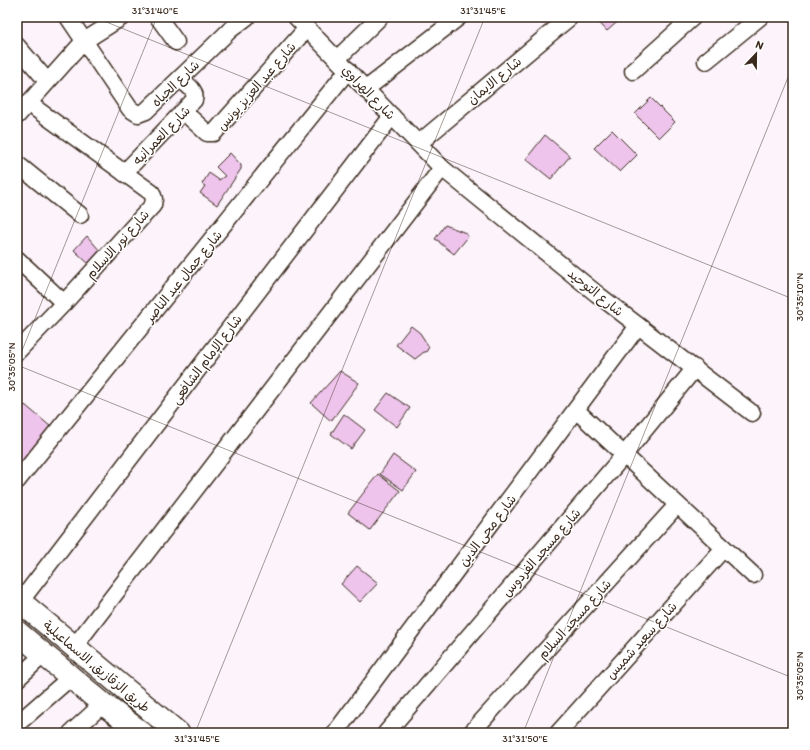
<svg xmlns="http://www.w3.org/2000/svg" width="810" height="750" viewBox="0 0 810 750" font-family="Itim,'Playpen Sans Arabic',sans-serif">
<rect width="100%" height="100%" fill="#fcf3fb"/>
<filter id="ink" filterUnits="userSpaceOnUse"><feTurbulence type="fractalNoise" baseFrequency=".025" numOctaves="2"/><feDisplacementMap in="SourceGraphic" scale="8" xChannelSelector="R" yChannelSelector="G"/><feConvolveMatrix kernelMatrix="1 2 1 2 8 2 1 2 1" color-interpolation-filters="sRGB"/></filter>
<g filter="url(#ink)">
<g fill="#eec4ec" stroke="#3b2a1e">
<path d="M594,17H623L607,31Z"/>
<path d="M651,98L675,122L659,138L635,114Z"/>
<path d="M612,130L637,155L620,172L594,148Z"/>
<path d="M545,135L570,156L551,179L526,159Z"/>
<path d="M230,153L241,165V169L217,205L200,193L205,186L202,184L209,173L219,180L225,176L216,167Z"/>
<path d="M445,225L466,233L468,237L454,254L440,243L439,241L435,239Z"/>
<path d="M87,236L101,252L91,266L74,250Z"/>
<path d="M411,326L420,333L429,347L426,352H424L415,359L396,345Z"/>
<path d="M340,371L359,383L331,421L311,403Z"/>
<path d="M388,393L410,408L397,427L375,410Z"/>
<path d="M25,405L51,427L17,467V414Z"/>
<path d="M344,414L365,430L351,449L331,434Z"/>
<path d="M393,455L416,472L403,490L380,474Z"/>
<path d="M378,474L400,491L370,530L348,513Z"/>
<path d="M357,566L378,583L360,602L341,584Z"/>
</g>
<g fill="none" stroke-linecap="round" stroke-linejoin="round">
<g stroke="#3b2a1e" stroke-width="19">
<g id="street">
<path d="M68,17L130,109L138,114L146,111L230,30L247,17"/>
<path d="M158,17L176,42"/>
<path d="M296,17L442,168L597,294L752,413"/>
<path d="M17,46L47,81"/>
<path d="M337,59L380,17"/>
<path d="M706,61L760,17"/>
<path d="M633,71L693,17"/>
<path d="M366,89L459,17"/>
<path d="M184,112L207,133H214L307,28"/>
<path d="M17,116L84,41L122,17"/>
<path d="M419,143L570,17"/>
<path d="M17,164L80,215"/>
<path d="M124,173L194,100C197,90 187,85 180,79"/>
<path d="M17,259L64,303"/>
<path d="M17,352L64,303L153,205L154,199L152,193L28,103"/>
<path d="M576,410L753,575"/>
<path d="M17,481L348,70"/>
<path d="M20,602L392,116"/>
<path d="M74,647L442,168"/>
<path d="M17,679L44,654"/>
<path d="M17,724L71,677"/>
<path d="M71,733L103,704"/>
<path d="M335,733L638,326"/>
<path d="M386,733L624,455L695,368"/>
<path d="M471,733L677,505"/>
<path d="M558,733L724,548"/>
</g>
</g>
<g stroke="#3b2a1e" stroke-width="25">
<g id="highway">
<path d="M17,599L178,733"/>
<path d="M17,632L103,704L142,733"/>
</g>
</g>
<use href="#street" stroke="#fff" stroke-width="16"/>
<use href="#highway" stroke="#fff" stroke-width="22"/>
</g>
</g>
<path fill="none" stroke="#3b2a1e" stroke-width="1" stroke-opacity="0.45" d="M94,17L793,299M17,363L157,17M17,365L793,678M195,733L485,17M523,733L793,65"/>
<g text-anchor="middle" stroke-width="3" stroke-linejoin="round" paint-order="stroke">
<g font-size="13" fill="#3b2a1e" stroke="#fff">
<text transform="translate(494 80) rotate(-40)" y="5">شارع الايمان</text>
<text transform="translate(175 83) rotate(-44)" y="5">شارع الحياه</text>
<text transform="translate(256 86) rotate(-49)" y="5">شارع عبد العزيز يونس</text>
<text transform="translate(369 92) rotate(46)" y="5">شارع الهراوي</text>
<text transform="translate(161 135) rotate(-46)" y="5">شارع العمرانيه</text>
<text transform="translate(117 244) rotate(-48)" y="5">شارع نور الاسلام</text>
<text transform="translate(183 276) rotate(-51)" y="5">شارع جمال عبد الناصر</text>
<text transform="translate(596 292) rotate(39)" y="5">شارع التوحيد</text>
<text transform="translate(206 359) rotate(-53)" y="5">شارع الإمام الشافعى</text>
<text transform="translate(487 530) rotate(-53)" y="5">شارع محى الدين</text>
<text transform="translate(541 552) rotate(-49)" y="5">شارع مسجد الفردوس</text>
<text transform="translate(574 619) rotate(-48)" y="5">شارع مسجد السلام</text>
<text transform="translate(641 640) rotate(-48)" y="5">شارع سعيد شميس</text>
<text transform="translate(97 666) rotate(40)" y="5">طريق الزقازيق, الاسماعيلية</text>
</g>
</g>
<rect width="810" height="750" fill="none" stroke="#fff" stroke-width="44"/>
<g transform="translate(756 54) rotate(22)" stroke="#ffffff" stroke-width="3" paint-order="stroke">
<path d="M0-3L7 15L0 10L-7 15Z" fill="#3b2a1e"/>
<text y="-6" font-size="11" font-weight="bold" text-anchor="middle" fill="#3b2a1e">N</text>
</g>
<rect x="22" y="22" width="766" height="706" fill="none" stroke="#3b2a1e" stroke-width="1.5"/>
<g font-size="10" text-anchor="middle" fill="#3b2a1e">
<text x="155" y="14">31°31'40"E</text>
<text x="483" y="14">31°31'45"E</text>
<text transform="translate(799 297) rotate(-90)" y="4">30°35'10"N</text>
<text transform="translate(11 367) rotate(-90)" y="4">30°35'05"N</text>
<text transform="translate(799 676) rotate(-90)" y="4">30°35'05"N</text>
<text x="197" y="742">31°31'45"E</text>
<text x="525" y="742">31°31'50"E</text>
</g>
</svg>
